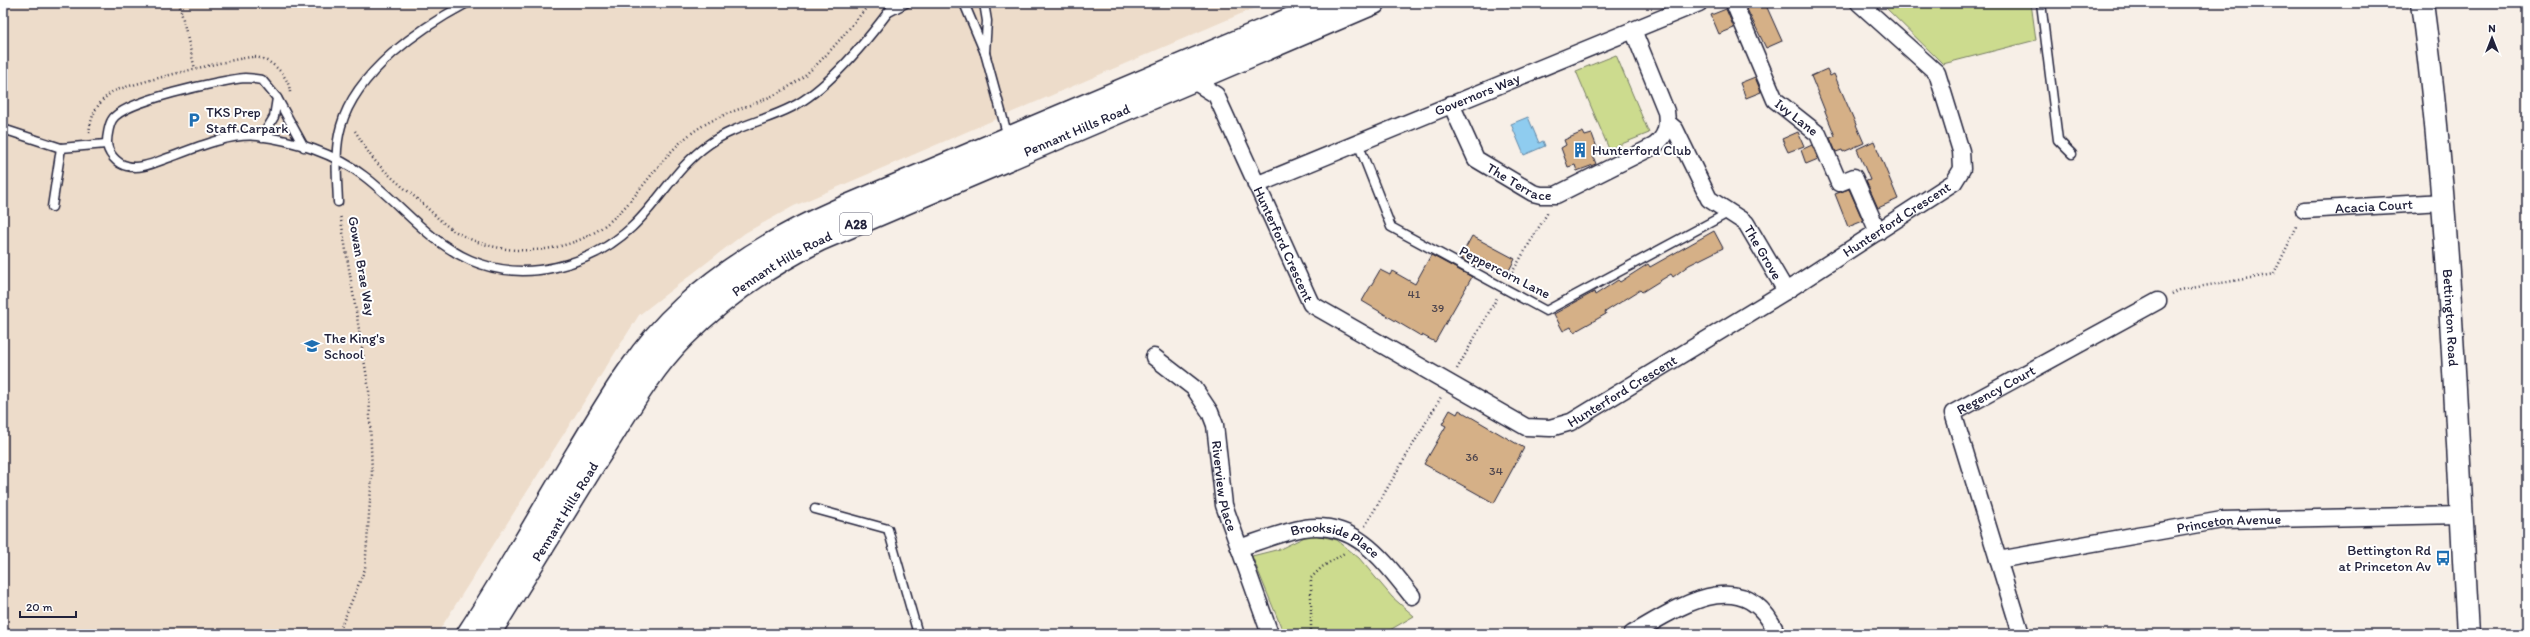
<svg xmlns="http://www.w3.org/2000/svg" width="2530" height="637" viewBox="0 0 2530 637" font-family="Itim,sans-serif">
<rect width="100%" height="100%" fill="#f7efe7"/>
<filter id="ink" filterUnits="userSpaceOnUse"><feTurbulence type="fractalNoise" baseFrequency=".025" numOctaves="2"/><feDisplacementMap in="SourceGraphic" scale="8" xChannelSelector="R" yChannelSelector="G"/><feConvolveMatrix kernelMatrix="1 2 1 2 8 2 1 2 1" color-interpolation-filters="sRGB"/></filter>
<g filter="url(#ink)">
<path fill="#eddcca" d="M3,3H1266L794,206L745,233L639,315L437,634H3Z"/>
<g fill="#ccdb8e" stroke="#777e64">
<path d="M1881,3H2031L2036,40L1943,64Z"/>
<path d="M1616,55L1649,133L1609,149L1576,71Z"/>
<path d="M1311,534L1337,540L1359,558L1392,597L1414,616L1383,634H1284L1252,556L1280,549Z"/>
</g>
<path fill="#8fccef" stroke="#6388a7" d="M1528,117L1539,143L1543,141L1545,146L1524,155L1511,124Z"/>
<g fill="#d5b087" stroke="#22223b">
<path d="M1744,3H1765L1782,41L1766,48Z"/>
<path d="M1726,9L1734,28L1719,34L1711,15Z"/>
<path d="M1827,69L1830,76L1834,74L1864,143L1843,152L1842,150L1836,152L1830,138L1835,136L1811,76Z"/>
<path d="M1755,77L1761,92L1746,98L1740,83Z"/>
<path d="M1583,132L1585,136L1592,134L1599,153L1593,156L1596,164L1577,171L1575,165L1568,167L1561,148L1566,145L1564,140Z"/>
<path d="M1798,132L1804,146L1788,152L1782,139Z"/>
<path d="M1874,141L1898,199L1878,208L1866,181L1870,180L1857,149Z"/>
<path d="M1812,145L1818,159L1806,164L1801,150Z"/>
<path d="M1849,189L1863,221L1848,227L1835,194Z"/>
<path d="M1714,231L1723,248L1689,265L1673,277L1671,274L1642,292L1640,290L1605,312L1606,314L1574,332L1571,327L1563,331L1554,314L1594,292L1595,295L1618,280L1620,282L1648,264L1650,267Z"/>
<path d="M1472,236L1515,259L1506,276L1480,262L1477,267L1460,258Z"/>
<path d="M1431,255L1472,277L1435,342L1422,335L1421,336L1362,301L1380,270L1390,275L1392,271L1415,284Z"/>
<path d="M1450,410L1457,414L1459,410L1524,448L1494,503L1424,464L1446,426L1442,424Z"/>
</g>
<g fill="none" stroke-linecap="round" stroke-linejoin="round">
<g stroke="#22223b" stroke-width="11">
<g id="lane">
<path d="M964,3L985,53L1008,137"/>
<path d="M984,3L987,21L985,53"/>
<path d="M2041,3L2058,140L2072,154"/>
<path d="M889,12L906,3"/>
<path d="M277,98L304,147"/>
<path d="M3,129L61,148L106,144"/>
<path d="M262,137L274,117L277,98L262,80C257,79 251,78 245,78C222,80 122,101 112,120C109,125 107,137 107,142C107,153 117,164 127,166C141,170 158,161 171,157C197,147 231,133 258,136C293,140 336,154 364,176C401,204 426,240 470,260C525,284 590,266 632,227C661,200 675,168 709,144C734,126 765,121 792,107C829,88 870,37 895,3"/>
<path d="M1358,143L1391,227L1546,311L1728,213"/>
<path d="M338,202C337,176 334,150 341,126C356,72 420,28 467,3"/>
<path d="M52,207L61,148"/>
<path d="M815,509L888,529L918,634"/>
</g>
</g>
<g stroke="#22223b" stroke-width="19">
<g id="street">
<path id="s1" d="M1734,3L1775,100L1818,134L1839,183L1854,177L1878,232"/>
<path id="s2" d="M1192,80L1216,95L1311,304L1526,427L1550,428L1571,422L1786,291L1954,182L1962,169L1961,151L1937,73L1859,3"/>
<path id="s3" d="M1451,104L1476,159L1533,193L1541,195H1556L1654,146C1667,136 1668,126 1666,111L1633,30"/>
<path id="s4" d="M1668,123L1675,129L1709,199L1746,223L1786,291"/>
<path id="s5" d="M1256,185L1699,3"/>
<path id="s6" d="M2304,210L2443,202"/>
<path id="s7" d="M1154,357L1194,388L1210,412L1215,425L1224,505L1270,634"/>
<path id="s8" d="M1239,548C1260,541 1282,532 1304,528C1356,520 1384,561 1412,596"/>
<path id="s9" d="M1998,560L2222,520L2462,515"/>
<path d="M1632,634C1679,607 1745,561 1777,634"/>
<path id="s10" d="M2021,634L1953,413L2158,301"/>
</g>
</g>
<g stroke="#22223b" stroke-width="25">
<g id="secondary">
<path id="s11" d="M2422,3C2450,212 2456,424 2468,634"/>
</g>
</g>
<g stroke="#22223b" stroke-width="25">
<g id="highway">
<path d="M468,634C507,575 541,513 578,452C608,402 639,348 683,308C729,266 781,235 838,210L1328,3"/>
<path id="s12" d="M489,634C525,576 561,518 597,459C624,417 649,371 684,336C724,296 769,265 819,240L1374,3"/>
</g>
</g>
<g stroke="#22223b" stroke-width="2.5" stroke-dasharray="1 3" stroke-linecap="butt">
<path d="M179,3L195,69"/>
<path d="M355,131C362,141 368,154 377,163C391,178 408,191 423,204C432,212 440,221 450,228C494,258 561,258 604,226C640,199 658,156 696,130C725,110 761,105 790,86C821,66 844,34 867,7"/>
<path d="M89,133C91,115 97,103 112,92C122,86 242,56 254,57C271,58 290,77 290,93"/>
<path d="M1510,276L1548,212"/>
<path d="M2172,294L2180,290L2274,274L2298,224"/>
<path d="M1457,369L1497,298"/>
<path d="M1365,526L1441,397"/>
<path d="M338,634L365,569L372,474L369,390L340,214"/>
<path d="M1311,634V578L1322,567L1346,552"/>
</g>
<use href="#lane" stroke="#fff" stroke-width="8"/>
<use href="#street" stroke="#fff" stroke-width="16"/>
<use href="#secondary" stroke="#fff" stroke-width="22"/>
<use href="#highway" stroke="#fff" stroke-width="22"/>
</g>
</g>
<defs>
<g id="parking-bare" transform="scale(1.2)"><path d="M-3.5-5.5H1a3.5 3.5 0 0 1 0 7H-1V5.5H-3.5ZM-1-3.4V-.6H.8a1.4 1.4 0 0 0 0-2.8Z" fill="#1f6fb2" stroke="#fff" stroke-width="2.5" paint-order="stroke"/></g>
<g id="building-bare" transform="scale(1.2)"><path d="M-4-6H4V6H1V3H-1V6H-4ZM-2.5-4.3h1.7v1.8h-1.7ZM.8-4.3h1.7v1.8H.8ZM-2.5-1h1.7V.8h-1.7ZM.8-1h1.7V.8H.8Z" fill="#1f6fb2" stroke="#fff" stroke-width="2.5" paint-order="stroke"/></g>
<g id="school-bare" transform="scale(1.2)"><path d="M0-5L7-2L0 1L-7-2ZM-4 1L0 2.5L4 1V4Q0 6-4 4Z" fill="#1f6fb2" stroke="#fff" stroke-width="2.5" paint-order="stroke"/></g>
<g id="bus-bare" transform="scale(1.2)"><path d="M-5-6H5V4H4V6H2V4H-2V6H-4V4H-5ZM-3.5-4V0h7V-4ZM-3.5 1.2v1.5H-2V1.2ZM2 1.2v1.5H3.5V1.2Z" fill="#1f6fb2" stroke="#fff" stroke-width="2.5" paint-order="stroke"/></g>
</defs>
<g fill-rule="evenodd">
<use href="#parking-bare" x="194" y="120"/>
<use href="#building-bare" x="1580" y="150"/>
<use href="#school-bare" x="312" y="346"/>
<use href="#bus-bare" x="2443" y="558"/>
</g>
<g text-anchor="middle" stroke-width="4" stroke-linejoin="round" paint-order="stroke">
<g font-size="12" fill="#4f464e">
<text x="1414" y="298">41</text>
<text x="1438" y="312">39</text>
<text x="1472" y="461">36</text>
<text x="1496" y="475">34</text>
</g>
<rect fill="#fff" stroke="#646476" stroke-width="1" x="840" y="213" width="32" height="22" rx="3"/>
<g font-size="13" font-weight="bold" fill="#22223b">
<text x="856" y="229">A28</text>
</g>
<g font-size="14" fill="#22223b" stroke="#fff">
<text dy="5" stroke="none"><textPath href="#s5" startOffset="239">Governors Way</textPath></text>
<text dy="5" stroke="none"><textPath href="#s1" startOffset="133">Ivy Lane</textPath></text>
<text dy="5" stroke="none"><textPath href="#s12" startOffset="803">Pennant Hills Road</textPath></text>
<text dy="5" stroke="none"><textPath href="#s3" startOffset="110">The Terrace</textPath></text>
<text dy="5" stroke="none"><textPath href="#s6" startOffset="70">Acacia Court</textPath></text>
<text dy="5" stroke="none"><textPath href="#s2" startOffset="935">Hunterford Crescent</textPath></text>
<text dy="5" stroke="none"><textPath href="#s2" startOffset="192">Hunterford Crescent</textPath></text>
<text dy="5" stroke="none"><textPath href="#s4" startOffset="165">The Grove</textPath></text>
<text dy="5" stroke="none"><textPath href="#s12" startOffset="479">Pennant Hills Road</textPath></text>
<text transform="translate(362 266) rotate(80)" y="5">Gowan Brae Way</text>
<text transform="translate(1505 272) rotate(27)" y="5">Peppercorn Lane</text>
<text dy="5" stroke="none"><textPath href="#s11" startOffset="316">Bettington Road</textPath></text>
<text dy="5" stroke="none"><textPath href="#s2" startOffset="611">Hunterford Crescent</textPath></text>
<text dy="5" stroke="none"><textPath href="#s10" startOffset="280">Regency Court</textPath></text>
<text dy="5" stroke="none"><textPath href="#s7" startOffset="155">Riverview Place</textPath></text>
<text dy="5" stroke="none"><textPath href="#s12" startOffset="144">Pennant Hills Road</textPath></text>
<text dy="5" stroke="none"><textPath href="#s9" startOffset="234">Princeton Avenue</textPath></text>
<text dy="5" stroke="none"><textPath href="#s8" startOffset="102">Brookside Place</textPath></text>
</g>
<g font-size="14" fill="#22223b" stroke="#fff" text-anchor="start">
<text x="206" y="117">TKS Prep<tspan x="206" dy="16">Staff Carpark</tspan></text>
<text x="1592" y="155">Hunterford Club</text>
<text x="324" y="343">The King's<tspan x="324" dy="16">School</tspan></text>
<text x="2431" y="555" text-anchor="end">Bettington Rd<tspan x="2431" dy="16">at Princeton Av</tspan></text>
</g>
</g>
<rect width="2530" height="637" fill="none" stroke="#fff" stroke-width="16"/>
<rect x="8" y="8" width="2514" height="621" fill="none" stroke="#22223b" stroke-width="1.5" filter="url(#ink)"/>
<g transform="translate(2492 38)" stroke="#ffffff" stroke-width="3" paint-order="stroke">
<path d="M0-3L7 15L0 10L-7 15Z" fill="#22223b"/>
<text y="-6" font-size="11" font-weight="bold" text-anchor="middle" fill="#22223b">N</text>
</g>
<path d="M20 611v6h56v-6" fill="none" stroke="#22223b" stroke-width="2"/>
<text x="26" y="611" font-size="12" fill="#22223b" stroke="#ffffff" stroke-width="3" paint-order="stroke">20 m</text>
</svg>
